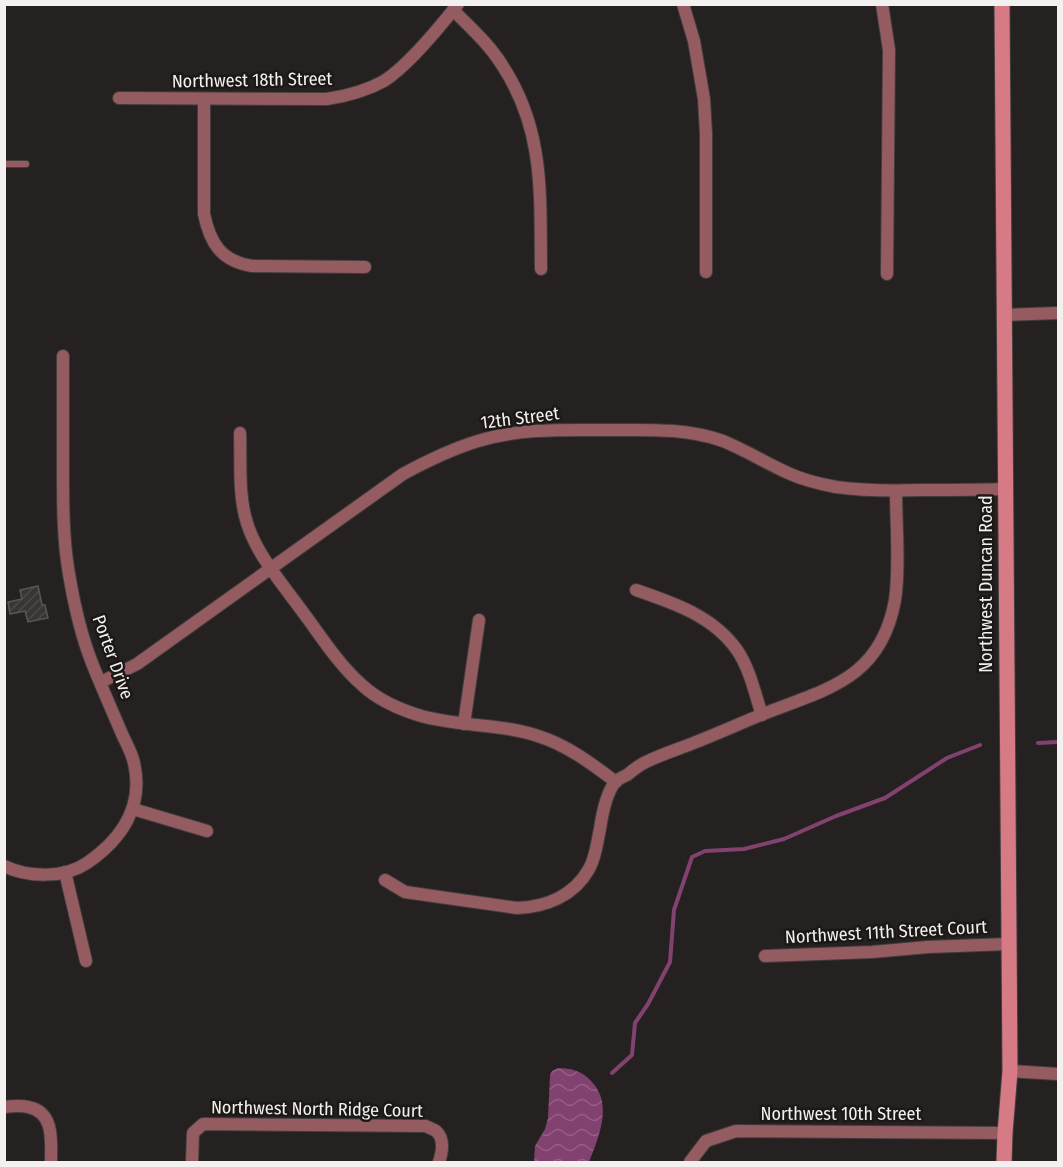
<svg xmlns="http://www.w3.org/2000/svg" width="1063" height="1167" viewBox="0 0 1063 1167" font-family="'Fira Sans Condensed',sans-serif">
<defs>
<pattern id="water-waves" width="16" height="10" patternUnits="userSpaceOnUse" patternTransform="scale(1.5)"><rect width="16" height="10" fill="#824270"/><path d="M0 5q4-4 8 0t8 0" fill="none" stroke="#945e85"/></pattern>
<pattern id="building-hatch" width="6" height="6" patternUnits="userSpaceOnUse" patternTransform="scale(1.5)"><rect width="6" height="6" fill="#383632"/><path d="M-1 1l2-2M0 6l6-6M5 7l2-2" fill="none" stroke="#4c4a46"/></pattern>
</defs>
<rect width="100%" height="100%" fill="#252120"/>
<path fill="url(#water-waves)" d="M558,1068C571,1068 583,1071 592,1082C613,1104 599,1137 589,1162H534L535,1146L545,1129L548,1118L550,1075L552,1071Z"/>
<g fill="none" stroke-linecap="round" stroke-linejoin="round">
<g stroke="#824270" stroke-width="4">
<path d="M1038,743L1058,742"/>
<path d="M612,1073L632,1055L635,1023L648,1004L670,962L674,910L692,857L705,851L744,849L784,839L836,816L885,798L947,758L980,745"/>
</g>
</g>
<path fill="url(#building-hatch)" stroke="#595753" stroke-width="1.5" d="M38,586L42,605H45L48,618L28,622L25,611L10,614L8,602L22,599L20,590Z"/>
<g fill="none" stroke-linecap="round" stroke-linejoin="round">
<g stroke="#423e3d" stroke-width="8">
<path id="lane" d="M4,164H26"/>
</g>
<g stroke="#423e3d" stroke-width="14">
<g id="street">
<path d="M683,4L694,41L704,99L706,134V272"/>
<path d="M882,4L889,50L887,274"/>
<path d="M453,10C471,28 489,44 502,65C545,130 540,195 541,269"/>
<path d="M119,98L327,99C347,96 366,91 384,81C409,65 439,28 458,4"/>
<path d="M204,99V214C210,243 221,261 252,266L365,267"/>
<path d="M1004,315L1058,313"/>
<path d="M240,433C241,462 238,495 247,523C257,556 285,587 305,615C322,638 340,666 362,685C377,699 399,709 418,715C457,727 499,723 538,736C567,745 592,764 616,782"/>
<path d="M636,590C674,603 713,616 737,650C750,669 755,694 762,715"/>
<path d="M101,682L137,664L403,474C427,461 452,449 478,441C520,428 566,430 610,430C648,430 686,428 723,441C745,450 766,463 788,473C803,480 820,484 836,487C865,491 894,491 923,490C950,490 978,490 1005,489"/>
<path d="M464,724L479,620"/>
<path d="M133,809L207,831"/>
<path d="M4,866C29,878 65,878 87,863C122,839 144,806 134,763C132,753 126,743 122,734C112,710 101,686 92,663C81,635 74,604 69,574C63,540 63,505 63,470C63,432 63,394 63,356"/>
<path d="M65,872L86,961"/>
<path d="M385,880L405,892L517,908C546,907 574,896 589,869C596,857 597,842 600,829C602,815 606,794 615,782C618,779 623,777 627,775C633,770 639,765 646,762C662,754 679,749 696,742C719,733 741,723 763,714C827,689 881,679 895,600C900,567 896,525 896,491"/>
<path d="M765,956L872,952L928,947L1008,944"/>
<path d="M1010,1071L1058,1074"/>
<path d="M4,1107C12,1106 21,1105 28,1107C55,1112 51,1142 51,1162"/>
<path d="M192,1162L193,1133L203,1124L426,1126C429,1128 433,1129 436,1131C445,1139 442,1153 439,1162"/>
<path d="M690,1162L706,1141L736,1131L1005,1133"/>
</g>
</g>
<g stroke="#423e3d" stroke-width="17">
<path id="secondary" d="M1002,4L1010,1071L1005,1133L1004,1162"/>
</g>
<use href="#lane" stroke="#945c61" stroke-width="6"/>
<use href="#street" stroke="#945c61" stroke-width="12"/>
<use href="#secondary" stroke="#d67b85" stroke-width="15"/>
</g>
<g text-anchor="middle" stroke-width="5" stroke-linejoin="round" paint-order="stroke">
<g font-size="18" fill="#f3f1ef" stroke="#1c1816">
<text transform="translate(252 80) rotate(-1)" y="6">Northwest 18th Street</text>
<text transform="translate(520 418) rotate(-7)" y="6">12th Street</text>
<text transform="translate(986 584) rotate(-90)" y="6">Northwest Duncan Road</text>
<text transform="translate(113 657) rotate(70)" y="6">Porter Drive</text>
<text transform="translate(886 932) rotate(-3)" y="6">Northwest 11th Street Court</text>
<text transform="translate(317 1109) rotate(1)" y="6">Northwest North Ridge Court</text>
<text x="841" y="1120">Northwest 10th Street</text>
</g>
</g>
<rect width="1063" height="1167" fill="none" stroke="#f3f1ef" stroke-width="12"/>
</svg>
